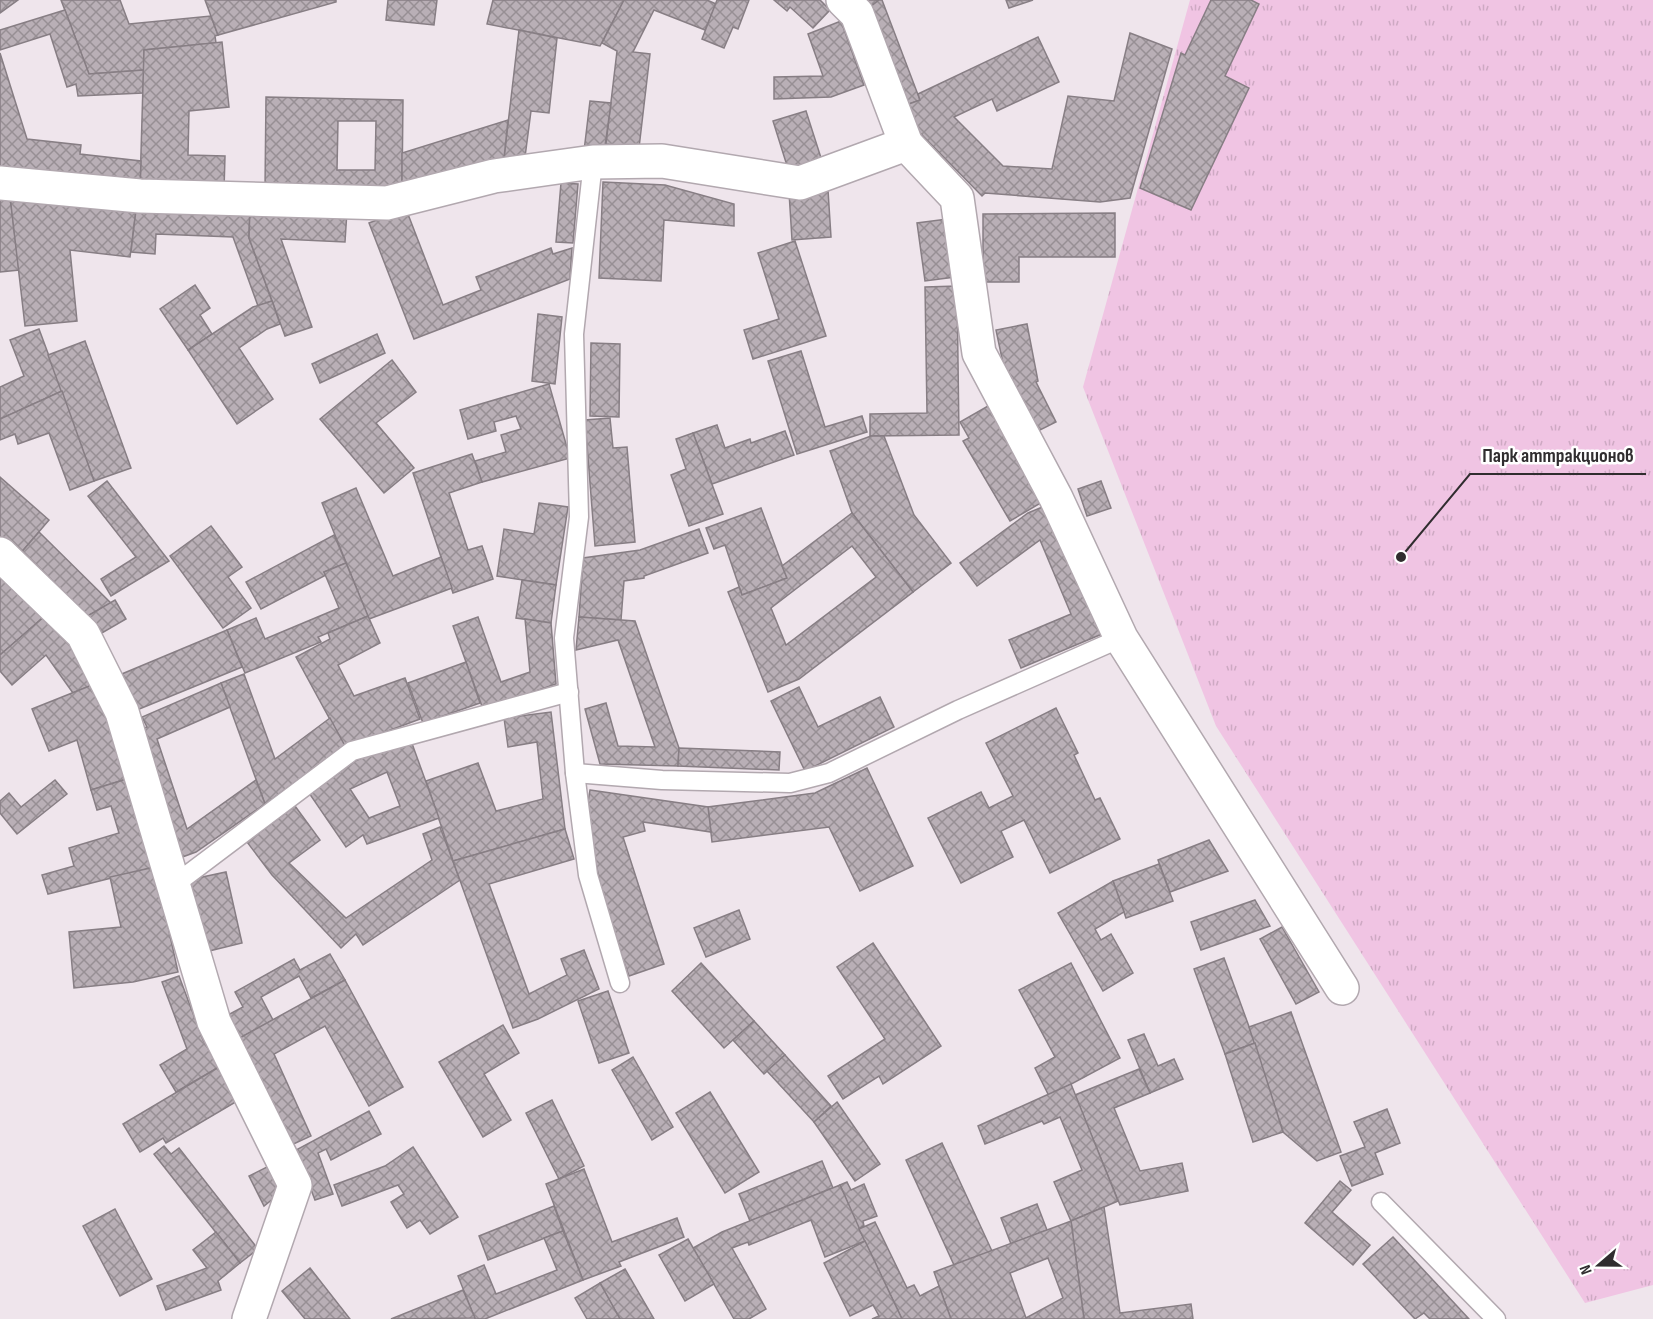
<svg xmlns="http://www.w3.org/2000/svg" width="1653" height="1319" viewBox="0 0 1653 1319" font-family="'Sofia Sans Condensed',sans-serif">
<defs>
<pattern id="grass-tufts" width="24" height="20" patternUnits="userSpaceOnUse" patternTransform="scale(1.5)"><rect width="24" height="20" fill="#f0c4e3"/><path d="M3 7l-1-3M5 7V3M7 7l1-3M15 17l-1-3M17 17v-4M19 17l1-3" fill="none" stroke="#cea9c3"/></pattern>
<pattern id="building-cross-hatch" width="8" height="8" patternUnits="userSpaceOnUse" patternTransform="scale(1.5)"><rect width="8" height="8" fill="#b9afb6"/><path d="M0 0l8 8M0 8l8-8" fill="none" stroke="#978f94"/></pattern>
</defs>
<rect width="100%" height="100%" fill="#efe5ec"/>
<path fill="url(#grass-tufts)" d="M1190,0H1653V1285L1585,1303L1216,726L1083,387Z"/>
<g fill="url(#building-cross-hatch)" stroke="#877e84" stroke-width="1.5" fill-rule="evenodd">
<path d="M0,0H18L0,13Z"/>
<path d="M61,0H120L129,24L211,16L218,35L215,36L216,43L144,50V70L89,74Z"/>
<path d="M205,0H336V2L218,35Z"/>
<path d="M388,0H437L434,25L386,20Z"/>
<path d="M493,0H624L600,46L487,24Z"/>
<path d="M624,0H707L716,4L705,30L654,10L633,52L650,54L639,148L606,144L617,51L602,43Z"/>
<path d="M717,0H749L738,29L733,27L724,48L702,39Z"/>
<path d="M774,0H820L830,10L813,28L790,7L787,11Z"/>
<path d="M857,0H879L865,11Z"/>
<path d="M879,0H882L920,100L901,107L865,11Z"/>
<path d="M1006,0H1033L1009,8Z"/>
<path d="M1211,0H1251L1259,4L1225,76L1249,88L1191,210L1140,188L1181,53L1185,55Z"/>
<path d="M65,10L89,74L144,70L143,93L78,96L76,84L67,87L50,34L0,50V30Z"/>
<path d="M841,21L864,85L831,97L774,99V77L823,76L808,34Z"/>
<path d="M519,30L557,38L549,113L531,111L525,157L504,158Z"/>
<path d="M1130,33L1172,49L1130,198L1100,202L985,193L982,196L920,133L906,105L920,100L918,94L1038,37L1059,82L997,111L992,99L954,117L1003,166L1052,169L1068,96L1114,101Z"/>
<path d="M222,42L229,107L189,111L188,155L225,156L224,190L140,187L144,50Z"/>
<path d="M0,53L27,139L81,145L80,154L141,161L140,187L0,172Z"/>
<path d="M266,97L403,100L402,191L265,189ZM338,121H376L375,170H337Z"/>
<path d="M590,101L611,103L604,153L584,151Z"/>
<path d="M806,111L822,161L789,172L773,121Z"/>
<path d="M508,120L504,158L402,188V153Z"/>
<path d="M603,182L665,185L734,204V226L664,220L661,281L599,278Z"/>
<path d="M561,183L578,184L573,243L556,242Z"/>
<path d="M828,190L831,237L792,240L789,192Z"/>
<path d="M0,195L10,196L19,270L0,272Z"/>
<path d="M10,196L136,210L130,257L70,250L77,321L25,326Z"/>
<path d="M250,207L249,238L272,301L258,306L233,237L156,234L155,254L131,252L136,210Z"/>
<path d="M250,207L347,211L345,242L281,239L312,327L285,336L249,238Z"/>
<path d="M406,209L443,305L481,290L476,277L551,248L553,254L572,248L570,279L414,339L369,223Z"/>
<path d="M1115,213V257H1019V282H983V214Z"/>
<path d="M947,219L955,277L925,281L917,223Z"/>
<path d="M795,241L826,336L753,359L744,330L779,319L758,253Z"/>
<path d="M195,285L210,308L200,315L212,334L188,350L160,309Z"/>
<path d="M957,286L959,435L870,436V414L927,413L925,287Z"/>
<path d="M272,301L280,324L267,329L239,348L273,399L237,424L188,350L253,307Z"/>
<path d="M538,314L562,317L555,384L532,381Z"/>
<path d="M1027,324L1038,381L1036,382L1056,422L1032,434L1008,387L996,330Z"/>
<path d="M39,329L62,391L0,419V387L24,376L10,340Z"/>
<path d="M377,334L385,353L320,383L312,364Z"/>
<path d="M85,341L131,468L94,481L48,355Z"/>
<path d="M591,343L620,344L619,417L590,416Z"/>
<path d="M801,351L825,427L862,416L867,432L797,454L768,361Z"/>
<path d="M392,360L416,392L376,423L414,468L384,493L320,419Z"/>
<path d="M549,384L570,458L482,482L475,461L506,452L501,435L521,429L516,416L494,422L496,431L468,439L460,410Z"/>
<path d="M62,391L94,481L70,490L49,433L18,444L15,434L0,440V419Z"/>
<path d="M988,406L1044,501L1010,521L963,441L969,438L960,422Z"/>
<path d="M610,418L613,448L627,447L635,542L595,546L585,420Z"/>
<path d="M717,425L725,448L750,439L751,443L785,431L794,455L712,484L693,433Z"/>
<path d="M693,433L723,514L689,526L671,475L686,469L676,439Z"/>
<path d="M871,436H884L914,515L951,563L913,592L852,513L830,451Z"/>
<path d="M472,454L482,482L449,493L468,550L482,546L493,579L453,593L413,473Z"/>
<path d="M0,477L49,520L19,555L0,537Z"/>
<path d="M107,481L169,561L111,596L101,579L136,557L88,496Z"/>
<path d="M1101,481L1111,508L1087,516L1078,489Z"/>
<path d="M356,488L393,576L441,557L452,588L369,619L322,503Z"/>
<path d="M539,503L568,507L556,585L497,576L504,529L534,534Z"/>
<path d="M1047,505L1102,634L1021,668L1009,640L1071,614L1040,540L977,586L960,563L1028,513Z"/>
<path d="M761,508L787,578L742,595L725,545L714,549L706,528Z"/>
<path d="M852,513L913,592L799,679L768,692L728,592L739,587L742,595L787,578L782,566ZM852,546L876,577L786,645L771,608Z"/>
<path d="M211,526L242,567L228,577L251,608L223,628L170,556Z"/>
<path d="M699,529L708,553L644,576V578L624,581L621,620L579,617L583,558L640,550Z"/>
<path d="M39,532L111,603L84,618L19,555Z"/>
<path d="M334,535L346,563L324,572L326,575L261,609L246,582Z"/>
<path d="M346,563L368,616L318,637L321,642L245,673L227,630L256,618L265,639L339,608L324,572Z"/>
<path d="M9,572L46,615L0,655V580Z"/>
<path d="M522,580L556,585L551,623L516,618Z"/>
<path d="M115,600L126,619L95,637L84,618Z"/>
<path d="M46,615L66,637L97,683L73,693L46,655L12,685L0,671V655Z"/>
<path d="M368,616L380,643L338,665L354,696L405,678L420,719L345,747L296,657L330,639L328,633Z"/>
<path d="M478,617L501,682L530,672L525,619L551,623L556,684L483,709L453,626Z"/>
<path d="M579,617L635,621L679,748L678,766L600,764L585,709L606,703L618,746L655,747L618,640L576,650Z"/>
<path d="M227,630L242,667L132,712L117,676Z"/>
<path d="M466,662L480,703L423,723L408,683Z"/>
<path d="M244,674L275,759L330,718L345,746L265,804L221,683Z"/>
<path d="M97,683L130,778L91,790L77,740L49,751L32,709Z"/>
<path d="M221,683L230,707L157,739L187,829L256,780L265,804L196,852L177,859L134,731L147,727L142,717Z"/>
<path d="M799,687L818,727L880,697L894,727L805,771L771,701Z"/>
<path d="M1056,708L1078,753L1074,755L1095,800L1100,798L1120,839L1050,873L1024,820L1001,831L1013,857L961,883L928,818L981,792L989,808L1013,796L986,743Z"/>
<path d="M551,712L565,829L453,861L426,781L478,763L496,811L543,799L537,742L508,747L504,718Z"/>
<path d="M410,738L439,818L367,844L363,835L346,847L309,793L339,773L336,769ZM387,772L400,806L369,818L350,789Z"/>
<path d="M679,748L780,752L779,770L678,766Z"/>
<path d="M867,768L913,866L860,891L829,827L712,842L708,807L815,793Z"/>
<path d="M130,778L155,867L48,894L42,875L74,866L69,848L119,833L111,806L97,810L91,790Z"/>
<path d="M55,780L67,794L17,834L0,813V801L9,793L21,807Z"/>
<path d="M590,790L708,807L711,832L643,822L645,831L623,837L664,964L629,976L606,913L586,814Z"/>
<path d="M295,806L320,840L289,863L346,918L432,860L423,834L440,827L460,880L363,945L356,934L341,948L272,875L247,842Z"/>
<path d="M565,829L574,859L489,884L529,994L567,975L561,959L584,950L599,989L538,1019L513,1028L453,861Z"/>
<path d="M1209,840L1228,871L1170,892L1158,860Z"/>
<path d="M1159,864L1173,901L1126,918L1113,881Z"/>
<path d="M155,867L178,972L133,982L74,988L69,932L121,927L110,877Z"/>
<path d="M226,872L242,943L205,952L188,880Z"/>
<path d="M1113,881L1124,912L1095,929L1101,940L1111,934L1133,973L1103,991L1058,913Z"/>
<path d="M1255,900L1270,926L1201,950L1191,922Z"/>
<path d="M739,910L750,939L706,957L694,928Z"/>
<path d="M1282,927L1319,992L1296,1004L1260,939Z"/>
<path d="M873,943L941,1046L883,1084L879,1076L843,1099L828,1076L885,1039L837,967Z"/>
<path d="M330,954L345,980L311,998L299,976L261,997L273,1020L236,1040L224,1017L243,1007L235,992L294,959L300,970Z"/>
<path d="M1224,958L1255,1043L1225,1054L1194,969Z"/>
<path d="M701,963L754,1021L724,1048L672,991Z"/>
<path d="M1071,963L1120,1058L1049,1096L1035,1068L1055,1057L1019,990Z"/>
<path d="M179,976L203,1040L219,1067L176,1092L160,1065L187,1049L162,982Z"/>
<path d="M345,980L403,1087L369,1106L325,1026L274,1054L311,1136L287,1147L236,1040Z"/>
<path d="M608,991L629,1053L599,1063L578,1001Z"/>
<path d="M1291,1012L1341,1152L1317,1161L1283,1132L1249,1027Z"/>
<path d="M754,1021L785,1055L764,1074L733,1040Z"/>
<path d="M503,1025L519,1053L484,1074L511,1120L483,1137L439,1062Z"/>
<path d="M1144,1034L1158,1066L1174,1059L1183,1079L1150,1093L1128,1040Z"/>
<path d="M1255,1043L1283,1132L1253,1142L1225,1054Z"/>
<path d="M785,1055L831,1106L814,1122L767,1071Z"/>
<path d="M633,1057L673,1127L652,1140L612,1070Z"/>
<path d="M219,1067L239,1100L166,1143L163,1138L140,1152L123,1124Z"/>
<path d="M1139,1069L1150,1093L1114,1108L1140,1171L1182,1163L1188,1191L1120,1205L1075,1095Z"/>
<path d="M1071,1084L1118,1201L1071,1221L1054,1182L1082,1170L1060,1117L1044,1124L1042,1121L985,1144L978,1126Z"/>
<path d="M710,1092L759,1172L725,1193L676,1113Z"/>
<path d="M552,1100L584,1166L559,1179L526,1113Z"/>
<path d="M837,1102L880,1164L855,1181L814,1122Z"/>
<path d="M1387,1109L1400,1143L1375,1153L1383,1174L1352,1186L1340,1156L1365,1147L1354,1122Z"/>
<path d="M369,1111L381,1134L331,1160L326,1149L318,1153L333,1194L315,1200L296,1150Z"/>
<path d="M942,1143L992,1251L954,1265L906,1160Z"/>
<path d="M164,1146L171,1154L179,1148L258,1249L240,1263L154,1154Z"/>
<path d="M413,1147L458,1217L430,1234L420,1220L407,1228L391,1202L404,1194L398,1185L342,1206L334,1185L385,1166Z"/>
<path d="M822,1161L833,1188L750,1221L739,1194Z"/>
<path d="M273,1164L285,1189L264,1206L249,1176Z"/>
<path d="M584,1169L612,1242L677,1218L684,1237L619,1262L621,1266L583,1280L546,1184Z"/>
<path d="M1340,1181L1351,1190L1332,1212L1370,1245L1353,1265L1305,1223Z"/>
<path d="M847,1182L851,1190L864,1184L877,1216L863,1221L864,1226L859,1229L840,1185Z"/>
<path d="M840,1185L865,1241L825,1257L811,1220L749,1245L748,1242L732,1248L766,1309L749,1319H734L693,1248L722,1232Z"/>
<path d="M1037,1204L1047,1230L1011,1244L1001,1218Z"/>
<path d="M554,1206L563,1231L488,1260L479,1236Z"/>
<path d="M1104,1207L1120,1313L1191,1304L1193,1319H1084L1071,1221Z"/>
<path d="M115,1209L152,1279L120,1296L83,1226Z"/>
<path d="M1071,1221L1084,1319H951L934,1272ZM1048,1258L1063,1298L1026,1318L1010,1273Z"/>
<path d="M875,1222L907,1288L914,1285L920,1296L939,1286L951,1319H902L859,1229Z"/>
<path d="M563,1231L583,1280L485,1319H475L458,1276L484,1265L496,1294L557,1270L544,1238Z"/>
<path d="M216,1232L240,1263L218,1281L221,1290L166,1310L157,1286L207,1268L193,1250Z"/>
<path d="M1393,1237L1469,1319H1430L1424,1313L1415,1319L1363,1264Z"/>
<path d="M688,1239L714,1284L685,1301L659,1255Z"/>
<path d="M865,1241L902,1319H872L879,1316L873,1305L850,1316L824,1263Z"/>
<path d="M310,1268L350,1319H305L282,1291Z"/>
<path d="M625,1269L654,1319H620L600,1283Z"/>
<path d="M600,1283L620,1319H587L575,1298Z"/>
<path d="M463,1290L475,1318L391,1319Z"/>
</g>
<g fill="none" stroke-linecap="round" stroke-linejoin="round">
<g stroke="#b2a8af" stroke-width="21">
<g id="lane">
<path d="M593,162L574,334L579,517L564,638L575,773L588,875L620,983"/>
<path d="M575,773L662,780L790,783L829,773L958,710L1121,638"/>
<path d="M174,885L352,751L569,692"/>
<path d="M1381,1202L1496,1319"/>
</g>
</g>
<g stroke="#b2a8af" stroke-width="36">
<g id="street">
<path d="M843,0L857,14L906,144L957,198L979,353L1056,498L1121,638L1342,988"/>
<path d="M0,183L140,196L387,203L494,176L593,162L662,161L800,183L906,144"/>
<path d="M0,554L83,634L122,712L214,1022L295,1185L249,1319"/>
</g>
</g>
<use href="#lane" stroke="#fff" stroke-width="18"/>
<use href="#street" stroke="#fff" stroke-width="33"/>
</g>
<path fill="none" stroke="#302d2f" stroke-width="2" d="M1401 557L1470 474H1646"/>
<circle fill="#302d2f" stroke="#fff" stroke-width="2" cx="1401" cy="557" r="6"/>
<g font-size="20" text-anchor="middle" font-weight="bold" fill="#302d2f" stroke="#fff" stroke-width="5" stroke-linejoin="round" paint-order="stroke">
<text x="1558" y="462">Парк аттракционов</text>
</g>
<g transform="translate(1599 1265) rotate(250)" stroke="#ffffff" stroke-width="4.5" paint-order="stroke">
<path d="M0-4.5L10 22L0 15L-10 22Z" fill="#302d2f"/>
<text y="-9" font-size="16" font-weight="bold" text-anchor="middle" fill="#302d2f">N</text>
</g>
</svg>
